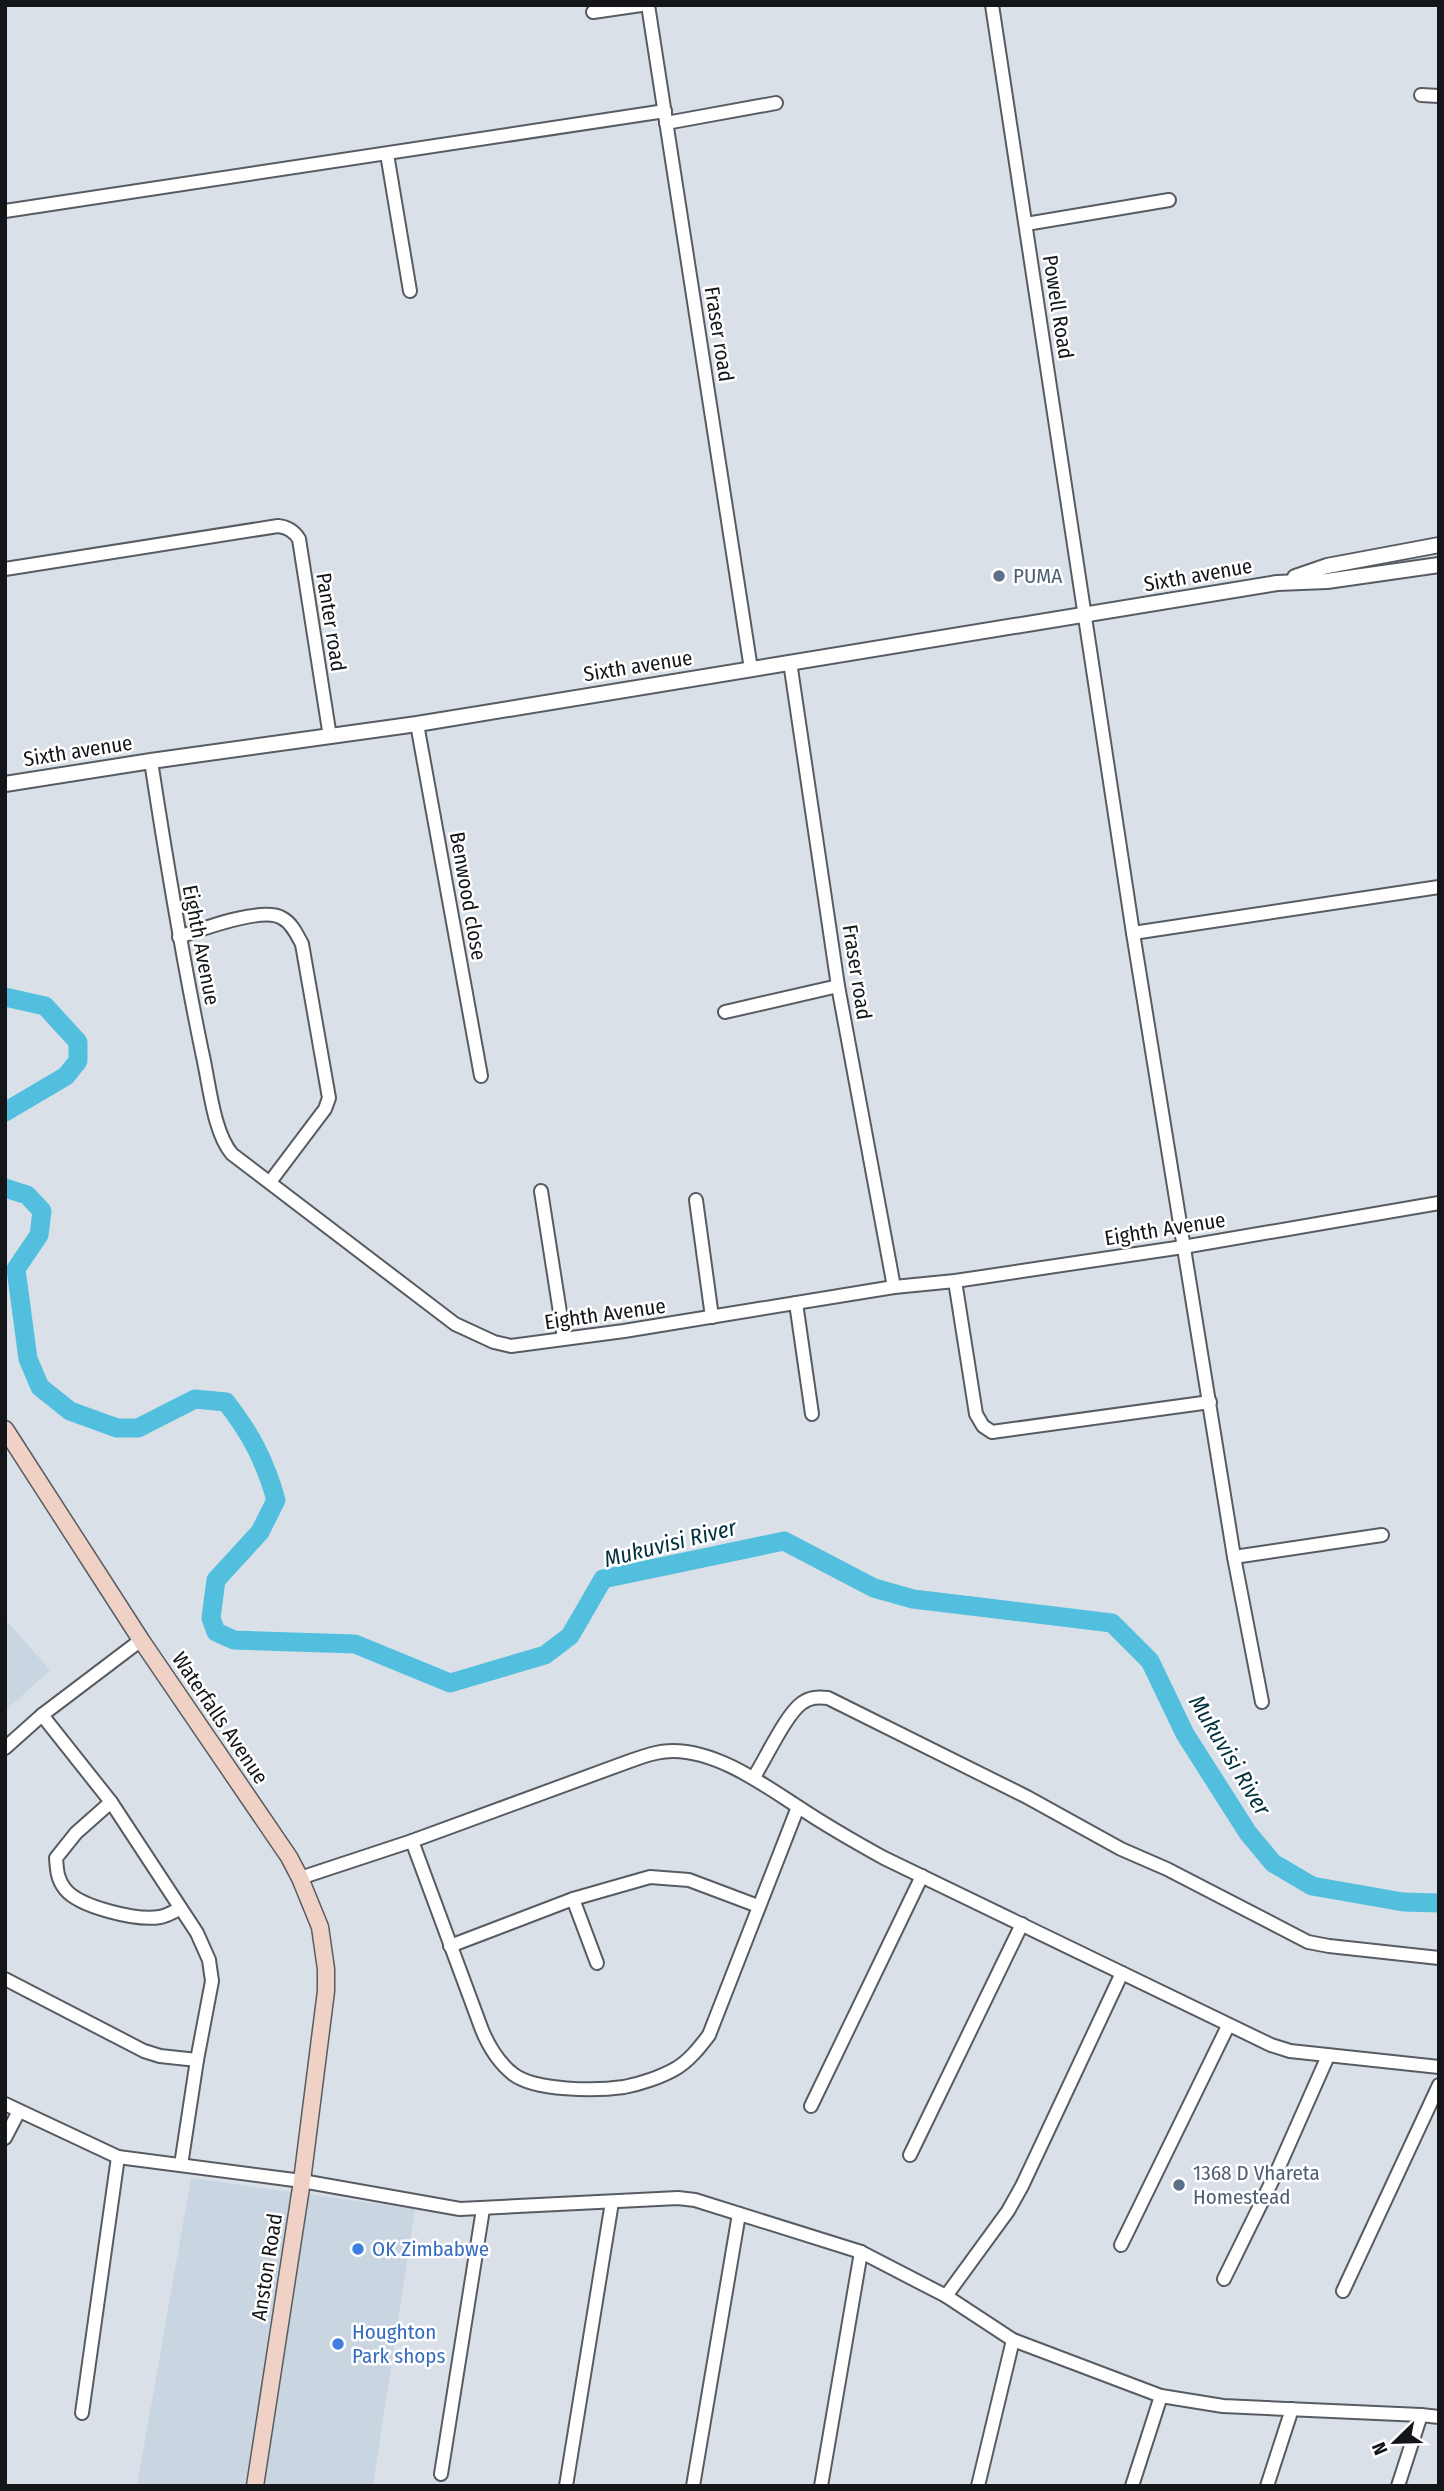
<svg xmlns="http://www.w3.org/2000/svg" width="1444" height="2491" viewBox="0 0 1444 2491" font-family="'Fira Sans Condensed',sans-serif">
<rect width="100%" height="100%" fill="#dae0e7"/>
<g fill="#cad5e2">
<path d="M5,1619L50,1670L5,1711Z"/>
<path d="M191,2178L415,2209L373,2486H137Z"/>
</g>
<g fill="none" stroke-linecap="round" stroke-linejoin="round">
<g stroke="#53bfde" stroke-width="19">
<path d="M5,997L45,1006L78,1042V1061L66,1076L5,1112"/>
<path d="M5,1188L27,1195L42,1211L39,1235L16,1269L28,1359L40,1387L70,1411L117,1428H138L195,1399L226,1402C251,1434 265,1461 276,1500L260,1532L216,1580L211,1618L216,1632L234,1640L355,1644L450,1683L545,1655L570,1636L603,1579L784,1541L874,1588L913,1599L1112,1623L1150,1661L1185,1734L1248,1833L1273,1863L1312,1886L1403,1902L1439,1903"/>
</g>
<g stroke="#575c62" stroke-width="16">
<g id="minor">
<path d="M648,5L751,669"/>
<path d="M992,5L1133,933L1234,1557L1262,1702"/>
<path d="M593,12L641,5"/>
<path d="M1421,95L1439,96"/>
<path d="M666,123L776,103"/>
<path d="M387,154L410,291"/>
<path d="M5,211L665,111"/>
<path d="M1026,224L1169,200"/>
<path d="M5,569L278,526C288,527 294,531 299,539L330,737"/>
<path d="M790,662L838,986L894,1287"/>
<path d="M417,724L481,1076"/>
<path d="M151,761C166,859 182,955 202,1052C209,1081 213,1132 232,1154L455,1324L494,1342L511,1346L624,1331L894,1287L955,1281L1183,1247L1439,1203"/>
<path d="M1133,933L1439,887"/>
<path d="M179,937C199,930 263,906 282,918C292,923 297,935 302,944L329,1098L325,1109L270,1182"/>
<path d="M725,1012L838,986"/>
<path d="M541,1191L564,1338"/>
<path d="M696,1200L712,1317"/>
<path d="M955,1281L976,1414L983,1426L992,1432L1210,1402"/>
<path d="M796,1303L812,1414"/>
<path d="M1234,1557L1382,1535"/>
<path d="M42,1715L111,1802L197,1933L209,1960L212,1981L197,2060L181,2165"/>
<path d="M5,1748L42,1715L141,1640"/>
<path d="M754,1777C765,1760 786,1714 802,1703C810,1697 818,1697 828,1698L1027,1797L1121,1849L1167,1869L1308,1942L1329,1946L1439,1958"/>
<path d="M111,1802L76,1833L56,1858C57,1870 57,1879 65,1889C79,1907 137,1921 160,1917C167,1916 174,1911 180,1909"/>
<path d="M412,1841L482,2030C489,2047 498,2062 513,2074C535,2091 596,2091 624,2087C640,2084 661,2077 675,2069C689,2061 699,2048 709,2035L798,1807"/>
<path d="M300,1878L412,1841L630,1761C644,1756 658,1751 673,1751C718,1751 764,1785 800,1808C827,1826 855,1842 884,1858L1271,2045L1290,2051L1439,2067"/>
<path d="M573,1899L597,1963"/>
<path d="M450,1946L573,1899L650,1877L689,1880L758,1906"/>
<path d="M5,1979L144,2051L160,2056L197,2060"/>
<path d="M5,2104L118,2157L302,2181L460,2209L678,2198L695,2200L861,2252L946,2296L1013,2340L1161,2396L1223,2406L1421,2415L1439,2417"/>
<path d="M811,2106L922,1876"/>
<path d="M5,2138L19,2111"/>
<path d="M910,2155L1022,1924"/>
<path d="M1121,2245L1228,2026"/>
<path d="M1224,2279L1278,2169L1328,2056"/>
<path d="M1343,2291L1439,2085"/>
<path d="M946,2296L1008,2211L1022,2186L1122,1973"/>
<path d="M82,2413L118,2157"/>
<path d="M441,2474L483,2209"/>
<path d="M566,2486L612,2202"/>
<path d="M693,2486L739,2214"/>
<path d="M821,2486L861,2252"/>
<path d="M978,2486L1013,2340"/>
<path d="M1132,2486L1161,2396"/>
<path d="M1267,2486L1292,2409"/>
<path d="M1398,2486L1421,2415"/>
</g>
</g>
<g stroke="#575c62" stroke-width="18">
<g id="tertiary">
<path d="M1295,577L1327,566L1439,545"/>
<path d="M5,784L151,761L417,724L1277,583L1327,581L1439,565"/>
</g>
</g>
<g stroke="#575c62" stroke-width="19">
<path id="secondary" d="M5,1429L141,1640L289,1857L300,1878L320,1927L326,1969V1991L302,2181L255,2486"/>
</g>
<use href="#minor" stroke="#fff" stroke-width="12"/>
<use href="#tertiary" stroke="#fff" stroke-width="14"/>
<use href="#secondary" stroke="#efd2c5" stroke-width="16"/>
</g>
<g fill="#5c6f8a" stroke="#fff" stroke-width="2.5">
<circle cx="999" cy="576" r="7"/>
<circle cx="1179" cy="2185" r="7"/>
</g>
<g fill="#3f7fe0" stroke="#fff" stroke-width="2.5">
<circle cx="358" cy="2249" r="7"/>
<circle cx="338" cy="2344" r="7"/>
</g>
<g text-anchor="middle" stroke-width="5" stroke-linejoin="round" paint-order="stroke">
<g font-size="21" fill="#131518" stroke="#fff">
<text transform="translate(1058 307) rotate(81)" y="7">Powell Road</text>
<text transform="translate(719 334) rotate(81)" y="7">Fraser road</text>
<text transform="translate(1198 575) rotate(-10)" y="7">Sixth avenue</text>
<text transform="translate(331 622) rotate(81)" y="7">Panter road</text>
<text transform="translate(638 666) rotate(-9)" y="7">Sixth avenue</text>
<text transform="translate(78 751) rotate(-9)" y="7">Sixth avenue</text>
<text transform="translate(468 896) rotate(80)" y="7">Benwood close</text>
<text transform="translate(201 945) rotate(79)" y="7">Eighth Avenue</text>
<text transform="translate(857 972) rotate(81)" y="7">Fraser road</text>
<text transform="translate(1165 1229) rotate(-9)" y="7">Eighth Avenue</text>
<text transform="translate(605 1314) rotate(-8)" y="7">Eighth Avenue</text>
<text transform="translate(220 1718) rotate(56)" y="7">Waterfalls Avenue</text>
<text transform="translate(267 2267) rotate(-81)" y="7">Anston Road</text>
</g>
<g font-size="21" fill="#4e5e75" stroke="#fff" text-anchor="start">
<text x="1013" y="583">PUMA</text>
<text x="1193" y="2180">1368 D Vhareta<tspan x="1193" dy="24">Homestead</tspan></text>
</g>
<g font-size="21" fill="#366cbe" stroke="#fff" text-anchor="start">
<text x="372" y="2256">OK Zimbabwe</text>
<text x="352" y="2339">Houghton<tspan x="352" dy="24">Park shops</tspan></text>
</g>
<g font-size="23" font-style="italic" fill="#00313e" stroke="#fff">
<text transform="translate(670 1543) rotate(-14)" y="8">Mukuvisi River</text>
<text transform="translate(1230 1755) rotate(59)" y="8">Mukuvisi River</text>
</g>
</g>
<rect width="1444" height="2491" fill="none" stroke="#131518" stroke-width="14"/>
<g transform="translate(1395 2442) rotate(247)" stroke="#ffffff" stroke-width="5" paint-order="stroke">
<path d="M0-5L12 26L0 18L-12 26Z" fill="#131518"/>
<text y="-10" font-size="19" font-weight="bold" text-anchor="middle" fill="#131518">N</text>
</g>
</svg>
